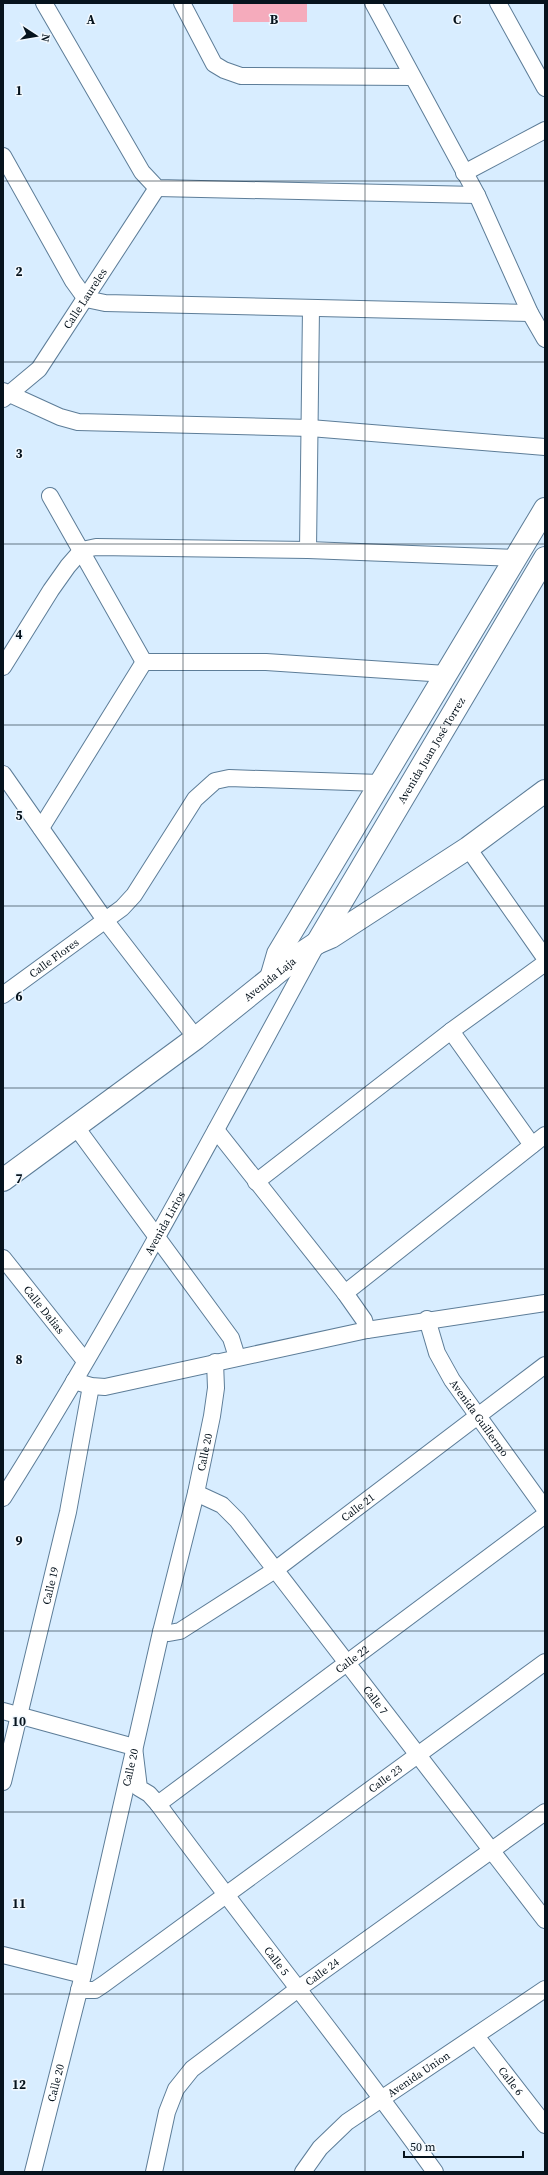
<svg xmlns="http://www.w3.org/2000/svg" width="548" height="2175" viewBox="0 0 548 2175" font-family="'Source Serif 4',serif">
<rect width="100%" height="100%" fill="#d8edff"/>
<rect fill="#f5abbc" x="233" y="3" width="74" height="19"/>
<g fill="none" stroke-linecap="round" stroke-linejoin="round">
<g stroke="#5d7d98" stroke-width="18">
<g id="street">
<path d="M44,3L142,172L157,188L477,195"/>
<path d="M182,3L214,64L224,70L241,76L412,77"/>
<path d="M373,3L477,195L530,313L545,339"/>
<path d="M498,3L545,88"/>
<path d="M3,156L73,281L86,299L105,303L530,313"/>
<path d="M464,173L545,130"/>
<path d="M3,391L60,417L78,422L310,428L545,447"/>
<path id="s1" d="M3,399L39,369L157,188"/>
<path d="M50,496L144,662"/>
<path d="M308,550L311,308"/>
<path d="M3,667L51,590L68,566L82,550L96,547L308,550L515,558"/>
<path d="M3,774L105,920L196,1038"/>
<path d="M41,828L144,662H266L446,674"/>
<path d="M468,848L545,958"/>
<path id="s2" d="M3,995L122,908L134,895L195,799L215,781L229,778L380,783"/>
<path d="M451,1031L532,1145"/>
<path d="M76,1127L231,1338L237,1357"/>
<path d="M216,1130L345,1293L364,1320L367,1330"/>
<path d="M256,1182L451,1031L545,963"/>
<path id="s3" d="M3,1258L85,1361"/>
<path d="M345,1293L545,1135"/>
<path id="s4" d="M427,1319L437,1353L452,1380L545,1509"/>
<path d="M74,1381L91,1386L105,1387L367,1330L545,1303"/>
<path id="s5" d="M196,1493L222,1505L237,1520L545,1920"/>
<path id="s6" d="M3,1498C116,1319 215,1131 316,946"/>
<path id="s7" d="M161,1632L169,1633L180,1631L275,1570L545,1365"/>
<path id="s8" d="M3,1711L134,1747L139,1788L149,1794L158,1804C249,1928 346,2047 435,2172"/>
<path id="s9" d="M3,1782L68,1512L91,1386"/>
<path id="s10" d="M158,1804L545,1515"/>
<path d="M3,1955L83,1975"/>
<path id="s11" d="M79,1990H95L104,1984L545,1662"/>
<path id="s12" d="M476,2036L545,2125"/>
<path id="s13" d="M33,2172L83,1975L161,1632L196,1493L212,1416L216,1388L215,1362"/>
<path id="s14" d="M154,2172L167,2112L176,2089L192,2069L298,1989L545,1812"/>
<path id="s15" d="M303,2172L320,2148L347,2122L545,1989"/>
</g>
</g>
<g stroke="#5d7d98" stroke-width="24">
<g id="secondary">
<path id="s16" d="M317,943L545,558"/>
<path d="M271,978L278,954L545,509"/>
<path id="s17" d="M3,1180L196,1038L302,953L317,943L331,937L468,848L545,791"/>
</g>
</g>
<use href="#street" stroke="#fff" stroke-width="16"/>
<use href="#secondary" stroke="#fff" stroke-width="22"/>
</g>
<path fill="none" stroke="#06131d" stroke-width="1" stroke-opacity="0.55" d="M183,3V2172M365,3V2172M3,181H545M3,362H545M3,544H545M3,725H545M3,906H545M3,1088H545M3,1269H545M3,1450H545M3,1631H545M3,1812H545M3,1994H545"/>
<g text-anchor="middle" stroke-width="3" stroke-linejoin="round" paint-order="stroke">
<g font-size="11" fill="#06131d" stroke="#f1f8fe">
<text dy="4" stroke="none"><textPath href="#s1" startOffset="131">Calle Laureles</textPath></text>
<text dy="4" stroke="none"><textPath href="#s16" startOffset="224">Avenida Juan José Torrez</textPath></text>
<text dy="4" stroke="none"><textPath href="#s2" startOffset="63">Calle Flores</textPath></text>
<text dy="4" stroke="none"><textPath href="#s17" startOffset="334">Avenida Laja</textPath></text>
<text dy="4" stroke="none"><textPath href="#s6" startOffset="319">Avenida Lirios</textPath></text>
<text dy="4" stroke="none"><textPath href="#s3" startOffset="66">Calle Dalias</textPath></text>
<text dy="4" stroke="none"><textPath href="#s4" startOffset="113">Avenida Guillermo</textPath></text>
<text dy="4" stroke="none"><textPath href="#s13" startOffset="740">Calle 20</textPath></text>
<text dy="4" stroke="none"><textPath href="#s7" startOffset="236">Calle 21</textPath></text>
<text dy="4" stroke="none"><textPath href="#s9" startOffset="202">Calle 19</textPath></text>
<text dy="4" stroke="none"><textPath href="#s10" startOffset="242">Calle 22</textPath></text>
<text dy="4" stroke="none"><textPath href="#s5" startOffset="277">Calle 7</textPath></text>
<text dy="4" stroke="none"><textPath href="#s13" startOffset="416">Calle 20</textPath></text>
<text dy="4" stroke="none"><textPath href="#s11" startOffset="375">Calle 23</textPath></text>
<text dy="4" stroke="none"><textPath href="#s8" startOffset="399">Calle 5</textPath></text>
<text dy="4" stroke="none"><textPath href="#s14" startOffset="274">Calle 24</textPath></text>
<text dy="4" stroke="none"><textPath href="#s15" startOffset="153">Avenida Union</textPath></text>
<text dy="4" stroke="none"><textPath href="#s12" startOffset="57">Calle 6</textPath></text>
<text dy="4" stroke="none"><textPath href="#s13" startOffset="92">Calle 20</textPath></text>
</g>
</g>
<g font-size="13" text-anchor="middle" font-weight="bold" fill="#06131d" stroke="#f1f8fe" stroke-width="3" stroke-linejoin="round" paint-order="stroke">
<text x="91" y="24">A</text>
<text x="274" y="24">B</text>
<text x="457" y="24">C</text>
<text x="19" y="95">1</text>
<text x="19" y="276">2</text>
<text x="19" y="458">3</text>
<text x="19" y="639">4</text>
<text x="19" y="820">5</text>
<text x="19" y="1001">6</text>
<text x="19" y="1183">7</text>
<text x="19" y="1364">8</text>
<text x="19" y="1545">9</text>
<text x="19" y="1726">10</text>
<text x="19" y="1908">11</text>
<text x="19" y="2089">12</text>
</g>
<rect width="548" height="2175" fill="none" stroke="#06131d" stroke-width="8"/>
<g transform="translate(36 36) rotate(102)" stroke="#f1f8fe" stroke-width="3" paint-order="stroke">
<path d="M0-3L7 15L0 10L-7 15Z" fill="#06131d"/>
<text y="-6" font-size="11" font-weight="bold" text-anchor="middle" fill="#06131d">N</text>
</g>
<path d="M404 2151v6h119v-6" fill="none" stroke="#06131d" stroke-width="2"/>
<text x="410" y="2151" font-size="12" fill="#06131d" stroke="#f1f8fe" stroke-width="3" paint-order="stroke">50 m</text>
</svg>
